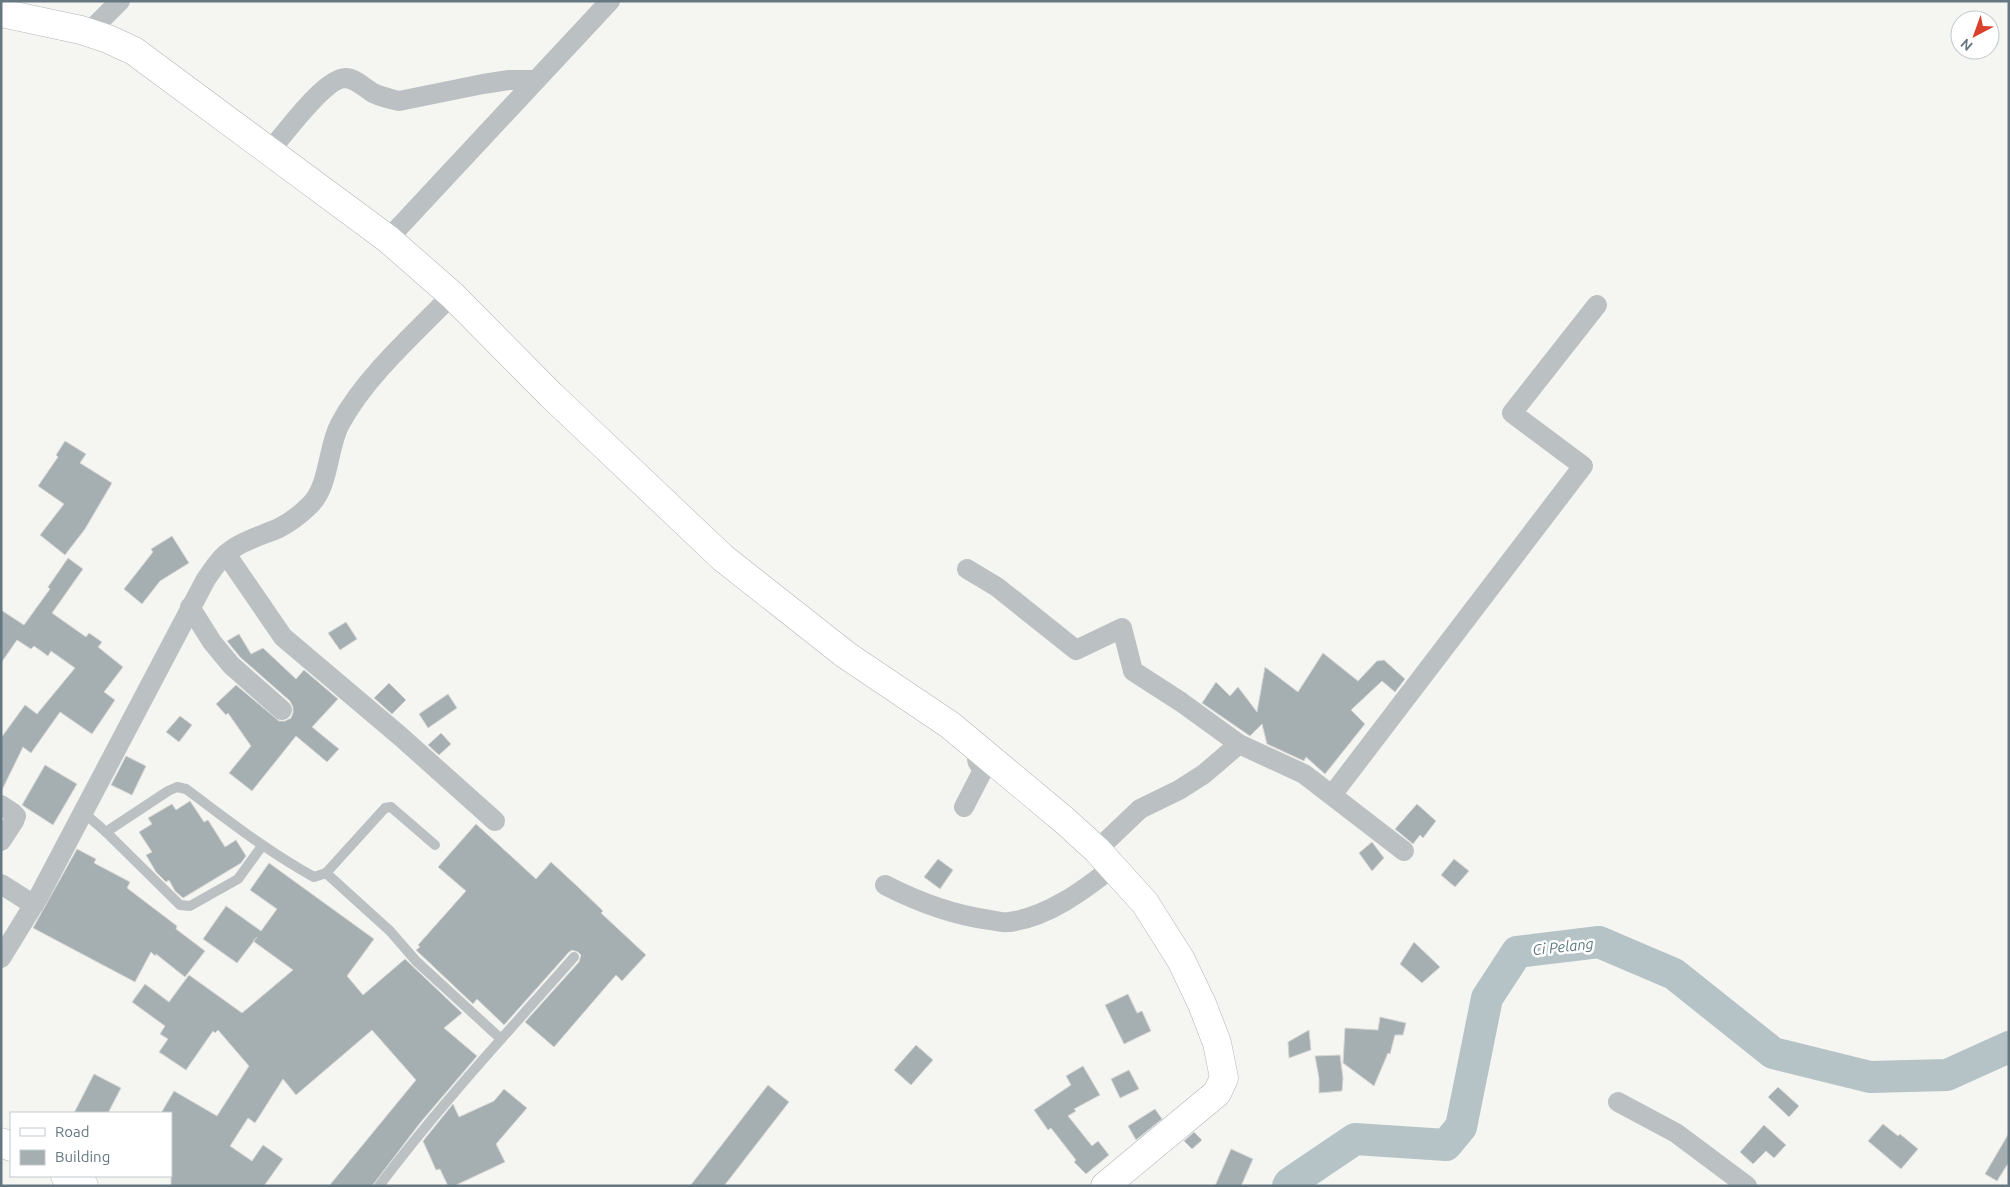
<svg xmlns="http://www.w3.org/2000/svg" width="2010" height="1187" viewBox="0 0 2010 1187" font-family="Ubuntu,sans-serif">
<rect width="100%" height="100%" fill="#f5f5f2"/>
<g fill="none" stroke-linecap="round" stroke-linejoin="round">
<path stroke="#b5c3c6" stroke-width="32" d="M1288,1186L1290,1183L1355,1139L1446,1145L1461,1127L1487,998L1517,952L1599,942L1674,974L1773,1053L1870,1077L1947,1075L2009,1047"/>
</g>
<g fill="#a5afb2" stroke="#d6d6d4">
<path d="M65,441L86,454L80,463L112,483L85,529L65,555L40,535L64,504L38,486L58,457L56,455Z"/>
<path d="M172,536L189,563L160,581L142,604L124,589L153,552L151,549Z"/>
<path d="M68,558L83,569L52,613L86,637L89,633L102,642L98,647L123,667L104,692L115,700L92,734L60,712L31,753L23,747L1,792V738L25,705L37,714L75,668L51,651L48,656L34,646L31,649L17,640L1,663V610L24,625L50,589L48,587Z"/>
<path d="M346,622L357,639L340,650L328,633Z"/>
<path d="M239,634L251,654L263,648L296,679L304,670L338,699L312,727L339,749L327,762L296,736L252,791L229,773L251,746L228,713L226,715L216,704L236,685L279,721H285L291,718L293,713V707L290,701L240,657L227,641Z"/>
<path d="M1323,653L1358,681L1377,661L1384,660L1405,679L1395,692L1382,681L1351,710L1365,724L1325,774L1306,757L1304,761L1267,744L1262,724L1250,736L1202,703L1216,682L1230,696L1238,687L1257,712L1265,667L1298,692Z"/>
<path d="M389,683L406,700L392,714L374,698Z"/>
<path d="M448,694L457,708L428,728L419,714Z"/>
<path d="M180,716L192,725L179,742L166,732Z"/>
<path d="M441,733L451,744L439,755L428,745Z"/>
<path d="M126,756L146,766L132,795L111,785Z"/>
<path d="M45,765L77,784L53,825L22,805Z"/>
<path d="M190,801L204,822L208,820L225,847L236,840L246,856L241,863L183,898L175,891L169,880L166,882L156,872L146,855L152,852L139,832L152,824L148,818L172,804L176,810Z"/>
<path d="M1417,804L1436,821L1423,838L1420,835L1413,844L1395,829Z"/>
<path d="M476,824L536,879L551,862L578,887L603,911L601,913L646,955L622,981L616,975L554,1047L525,1022L579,962L581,955L578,952L572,950L569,952L504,1025L477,999L473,1004L416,950L420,947L418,945L466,891L438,867Z"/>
<path d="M1372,842L1384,858L1372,871L1359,853Z"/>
<path d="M77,849L96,859L94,863L130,882L127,888L177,926L176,929L205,951L185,977L156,954L155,956L151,952L135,982L33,928Z"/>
<path d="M938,859L953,870L940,889L924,877Z"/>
<path d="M1454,859L1469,871L1455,887L1441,875Z"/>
<path d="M269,863L374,939L347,976L363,995L405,959L462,1013L444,1028L477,1056L420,1123L372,1186H329L416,1080L372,1030L296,1095L283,1079L255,1123L248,1118L230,1146L252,1161L263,1145L283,1159L264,1186H171V1113H161L174,1091L217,1116L249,1066L218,1030L215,1033L213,1031L186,1070L159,1052L168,1039L160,1034L165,1026L132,1002L145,984L169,1002L189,975L242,1013L293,970L253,941L257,937L237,963L203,939L226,906L261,931L277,909L250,890Z"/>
<path d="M1414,942L1440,967L1422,983L1400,964Z"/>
<path d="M1128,994L1137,1013L1142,1011L1151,1031L1124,1044L1105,1005Z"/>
<path d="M1380,1017L1406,1023L1403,1035H1395L1390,1054L1388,1053L1374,1086L1343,1063L1345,1028L1378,1030Z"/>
<path d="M1309,1030L1311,1050L1289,1058L1288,1042Z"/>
<path d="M916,1045L933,1060L911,1085L894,1070Z"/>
<path d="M1340,1055L1343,1078L1342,1091L1319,1093V1078L1315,1056Z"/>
<path d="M1083,1066L1100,1095L1074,1109L1076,1111L1068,1116L1092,1146L1098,1141L1109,1155L1086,1174L1074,1162L1076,1160L1051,1128L1048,1130L1034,1110L1071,1085L1066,1076Z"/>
<path d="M1129,1070L1139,1089L1120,1098L1111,1079Z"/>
<path d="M94,1074L121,1088L108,1113H74Z"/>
<path d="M768,1085L789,1102L724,1186H690Z"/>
<path d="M1778,1087L1799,1106L1789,1117L1768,1097Z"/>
<path d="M504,1089L527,1108L496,1144L505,1162L454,1186H448L440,1169L436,1170L423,1141L453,1104L459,1117L494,1101Z"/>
<path d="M1155,1109L1162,1119L1136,1140L1128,1126Z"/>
<path d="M1883,1124L1898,1136L1900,1134L1918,1149L1901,1169L1868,1141Z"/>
<path d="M1764,1125L1786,1145L1774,1158L1766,1151L1753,1164L1740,1152Z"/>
<path d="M1194,1132L1202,1140L1192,1149L1184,1141Z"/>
<path d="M2009,1133V1162L1997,1181L1985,1174Z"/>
<path d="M1231,1149L1253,1159L1241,1186H1215Z"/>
</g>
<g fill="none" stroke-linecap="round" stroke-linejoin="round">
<g stroke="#b0b7ba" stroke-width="29">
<g id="secondary">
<path d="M1,13L81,30L108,39L134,51L388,239L452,295L551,395L723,558L846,655L950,725L1064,820L1097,850L1145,903L1181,960L1202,1004L1217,1043L1224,1078L1217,1093L1105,1186"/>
<path d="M1,1142L11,1147"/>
<path d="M65,1176L84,1186"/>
</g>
</g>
<g stroke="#bbc1c3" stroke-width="10">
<path d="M83,812L106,832L180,905L190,906L238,879L262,846"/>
<path d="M106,832L168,791L177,787L186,789C228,820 268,852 314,877L326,873L390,931L416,961L501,1039"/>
<path d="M326,873L385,808L391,807L435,845"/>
<path d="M379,1186C439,1106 508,1032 574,957"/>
</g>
<g stroke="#bbc1c3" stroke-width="20">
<path d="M89,32L120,1"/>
<path d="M269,152C283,136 325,77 346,78C356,79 365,88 373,93C382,97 390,99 399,101L483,84L509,80H535"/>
<path d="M388,239L610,1"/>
<path d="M226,554L283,637L400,736L495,821"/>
<path d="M967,569L997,587L1076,650L1122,628L1133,671L1181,702L1239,744"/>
<path d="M190,607L212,642L231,665L282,710"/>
<path d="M1332,795L1583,466L1512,413L1597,305"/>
<path d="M1,805L13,813L16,816L14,821L1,841"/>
<path d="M964,807L982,772L983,769C976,762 976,760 979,749"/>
<path d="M1097,850L1140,809L1179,790L1204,774L1239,744L1304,774L1404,851"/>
<path d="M1,884L34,905"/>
<path d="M885,885C918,902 953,915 990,920C996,921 1003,923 1009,922C1048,917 1084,890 1113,867"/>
<path d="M1,958L39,896L206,579C212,571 217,562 225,555C240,541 261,536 279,528C289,523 302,513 310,505C330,485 327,448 340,424C365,377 415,333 452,295"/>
<path d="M1618,1102L1676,1133L1747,1186"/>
</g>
<use href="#secondary" stroke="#fff" stroke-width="28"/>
</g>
<g text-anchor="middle" stroke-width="5" stroke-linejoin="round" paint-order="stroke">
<g font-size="15" font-style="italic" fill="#617a7f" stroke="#fff">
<text transform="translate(1563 947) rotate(-6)" y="5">Ci Pelang</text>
</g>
</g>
<rect width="2010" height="1187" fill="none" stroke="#657881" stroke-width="5"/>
<rect x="10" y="1112" width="162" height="65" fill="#ffffff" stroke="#c1c9cd"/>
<rect x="20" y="1128" width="25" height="8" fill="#ffffff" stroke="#c1c9cd"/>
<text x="55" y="1137" font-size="15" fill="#657881">Road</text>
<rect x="20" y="1150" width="25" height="15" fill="#a5afb2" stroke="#c1c9cd"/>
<text x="55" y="1162" font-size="15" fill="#657881">Building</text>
<g transform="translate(1975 35) rotate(221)"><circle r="24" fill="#ffffff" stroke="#c1c9cd"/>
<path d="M0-4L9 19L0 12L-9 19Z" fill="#db402c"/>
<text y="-8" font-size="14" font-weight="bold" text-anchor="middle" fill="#657881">N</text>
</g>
</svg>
